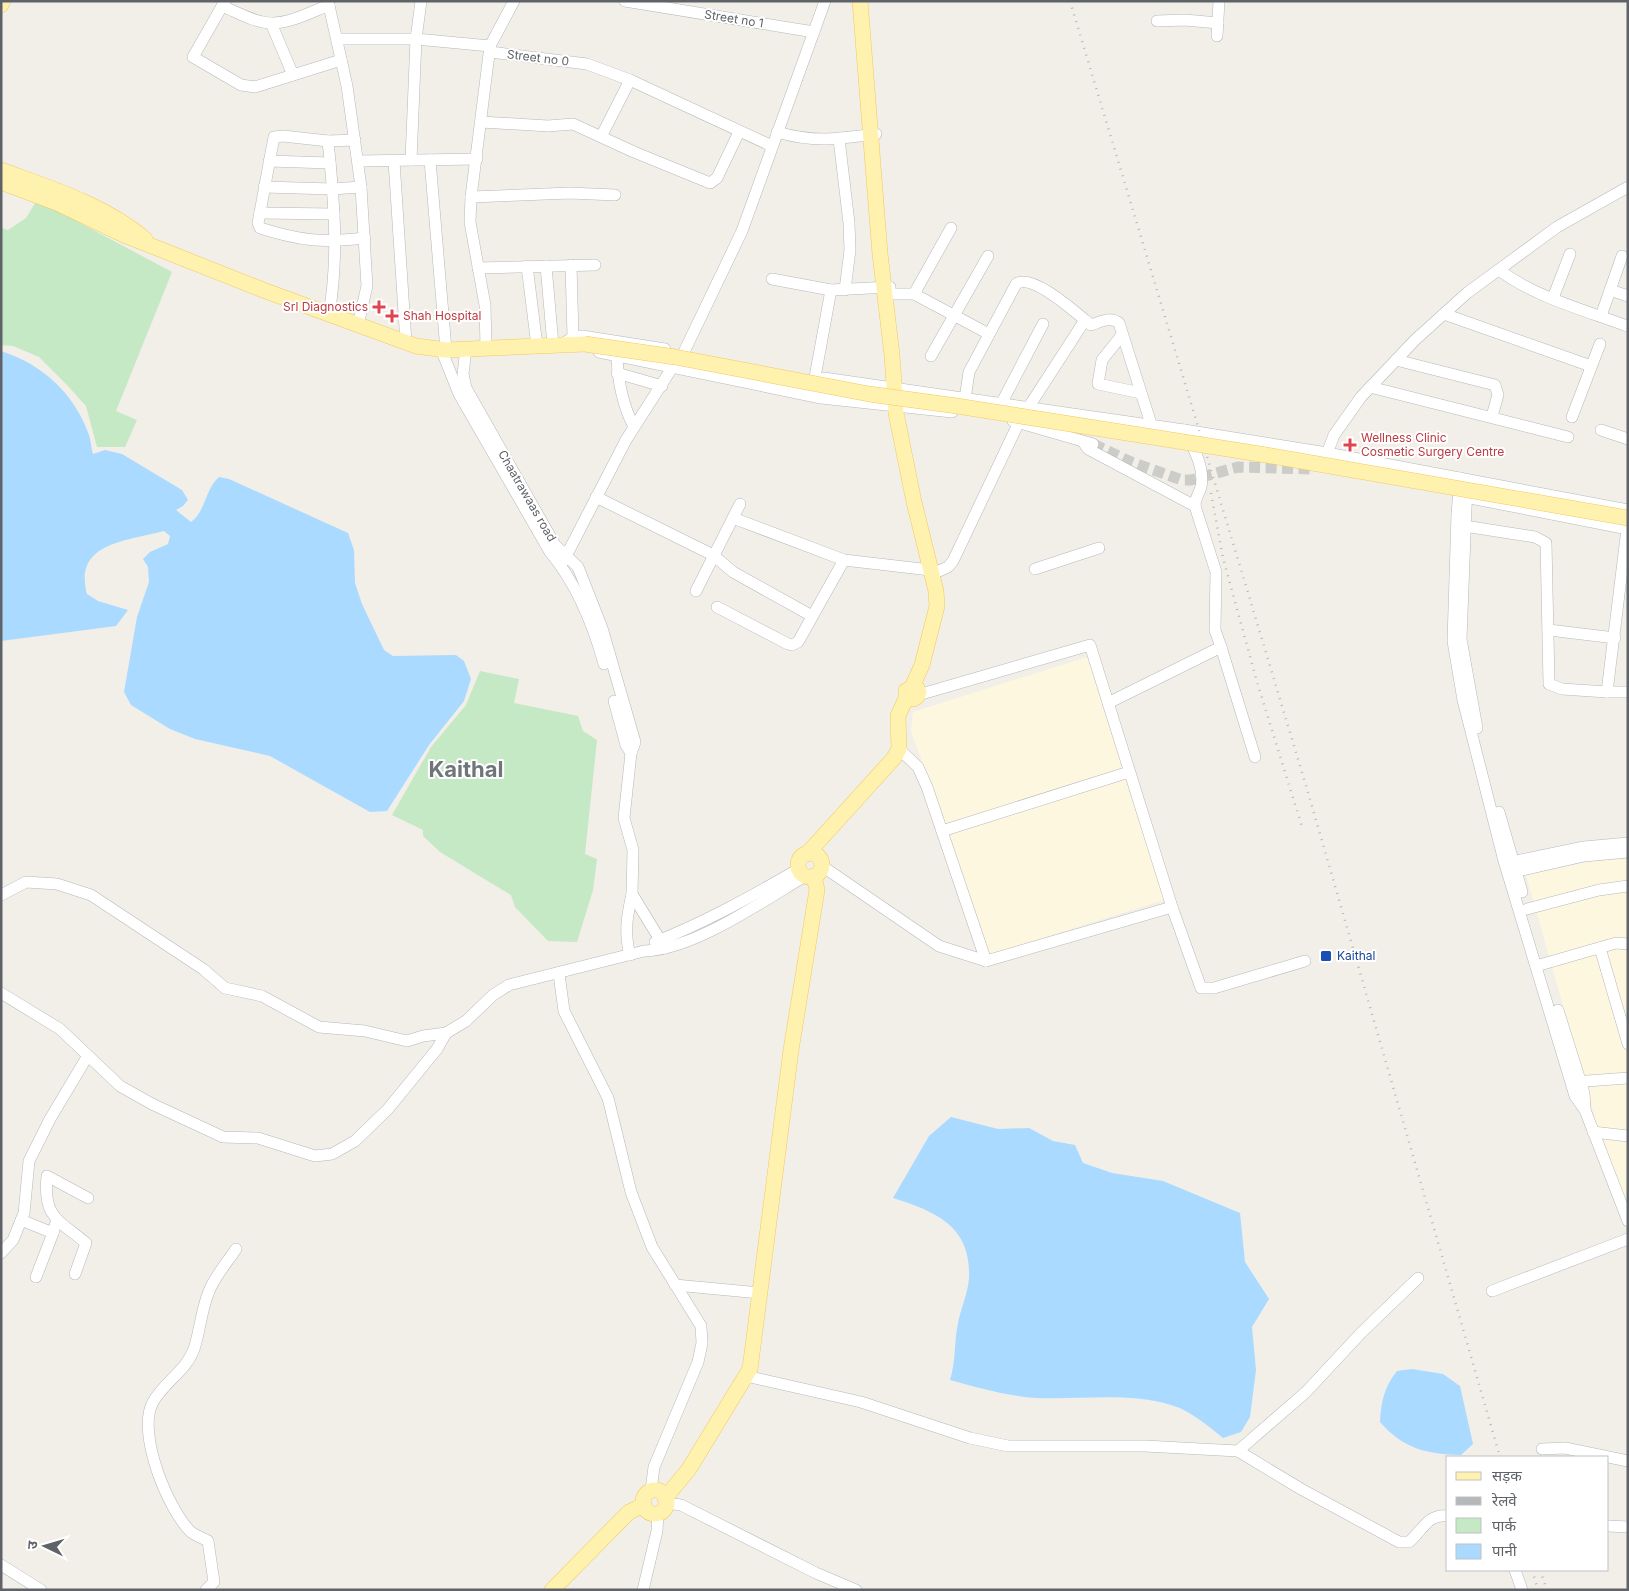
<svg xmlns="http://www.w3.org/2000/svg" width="1629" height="1591" viewBox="0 0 1629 1591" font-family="Inter,'Noto Sans Devanagari',sans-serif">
<rect width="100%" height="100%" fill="#f1efe8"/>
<g fill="#fef7e0">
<path d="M1087,657L1164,900L988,955L941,811L911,732L913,712Z"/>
<path d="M1628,859V1206L1599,1133L1526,875L1593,861Z"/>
</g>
<g fill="#c5e8c5">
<path d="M37,200L172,272L116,411L137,420L125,447H97L86,406L68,386L39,357L13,346L1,345V228L8,230L26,218Z"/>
<path d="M480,671L519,679L514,703L578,716L583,731L597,740L585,854L597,859L593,890L577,942L548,941L515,907L511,895L440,852L423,836V830L392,815L431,747L466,705Z"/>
</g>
<g fill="#aadaff">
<path d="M1,351C42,364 75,394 89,435C91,441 91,448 93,454L105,450L122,454L182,490L188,500L183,506L176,510L191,522C206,511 205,489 219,477L229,479L348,533L354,550L355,583L362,604L384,650L393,656L456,655L464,661L471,679L464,701L429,745L387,811L370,812L270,756L195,739L170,729L131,705L124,692L137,617L149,582L148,567L143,559L150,552L168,544L170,536L164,531C128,541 73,542 87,594L98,601L128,610L116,626L1,641Z"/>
<path d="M951,1117L998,1129L1029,1128L1053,1141L1075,1145L1083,1163L1112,1173L1163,1181L1240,1213L1245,1262L1269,1299L1252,1327L1256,1370L1250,1417L1241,1432L1223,1438C1207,1425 1191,1411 1171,1405C1128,1392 1081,1400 1037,1398C1007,1396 979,1388 950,1380C956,1361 954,1342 958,1323C961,1308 968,1293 969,1278C971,1226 937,1212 893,1198L929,1136Z"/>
<path d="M1412,1369L1443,1374L1460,1386L1473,1444L1461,1455C1426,1454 1404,1449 1380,1422C1381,1402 1384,1387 1397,1371Z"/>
</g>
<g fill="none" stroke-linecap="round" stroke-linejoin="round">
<path stroke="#ccccc8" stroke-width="11" stroke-dasharray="11 5.5" stroke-linecap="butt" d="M1093,444L1131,462L1182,480H1191L1238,467L1314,469"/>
<g stroke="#b5b8bc" stroke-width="12">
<g id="minor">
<path d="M225,1L193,57L241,85L255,87L341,60"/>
<path d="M328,1L347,86L361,187L367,286L358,325"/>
<path d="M625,1L814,32"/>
<path d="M222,6C237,12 253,22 270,23C289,24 311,12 329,5"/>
<path d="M1157,21L1185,20L1218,23"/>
<path d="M271,23L293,75"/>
<path d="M1217,36L1219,1"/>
<path d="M337,39H416L490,46"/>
<path d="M490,52L587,64L630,80L772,146"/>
<path d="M481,122L548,126L573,124L634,152L710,183L717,178L739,132"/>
<path d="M777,132C815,143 838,139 876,134"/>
<path d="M602,135L630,80"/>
<path d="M839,139L849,223L850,250L845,290"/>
<path d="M355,140L328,141L283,136L274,137L258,223L260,228C301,241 323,243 365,238"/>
<path d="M328,141C334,200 339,256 329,314"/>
<path d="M411,160L416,39L421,1"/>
<path d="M430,160L446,350"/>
<path d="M269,161L330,163"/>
<path d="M359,161L477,159"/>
<path d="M394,161L406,343"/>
<path d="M264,187L332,189L361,187"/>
<path d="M471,197L570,193L615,195"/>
<path d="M260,213L334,214"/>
<path d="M571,265L573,337"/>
<path d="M527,266L537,346"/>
<path d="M546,266L553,345"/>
<path d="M478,268L595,265"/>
<path d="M1499,270C1535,297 1584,310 1627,326"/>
<path d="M772,279L831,290L890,287"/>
<path d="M1610,290L1628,296"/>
<path d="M886,294H914L989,334"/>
<path d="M914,294L951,228"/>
<path d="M1553,298L1570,254"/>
<path d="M1444,314L1591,366"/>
<path d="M1601,316L1622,256"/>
<path d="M1085,320L1091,325C1100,322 1110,316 1119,323L1152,427"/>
<path d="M1122,335L1102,360L1098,384L1141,393"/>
<path d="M563,344L573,337L582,336L665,349"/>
<path d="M486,348L485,305L470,222L471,197L490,46L514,1"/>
<path d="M441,349L459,394L550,552C576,583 593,624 604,664"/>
<path d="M466,349L463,374L466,388L555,545L578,567L602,628L635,742L631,753L624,818L633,850L632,894L665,948"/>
<path d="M599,352L821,398L952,412"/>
<path d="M684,352L742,231L825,1"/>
<path d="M931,356L988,256"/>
<path d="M617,357C618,382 622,404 634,427"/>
<path d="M1396,360L1495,385L1498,395L1492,416"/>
<path d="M617,373L662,386"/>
<path d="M815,377L831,290"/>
<path d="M824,378L1184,430C1193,447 1205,467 1201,487C1199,494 1195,498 1195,506L1216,572L1215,630L1221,647"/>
<path d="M1370,387L1568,437"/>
<path d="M1001,404L1043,324"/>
<path d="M1572,417L1600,344"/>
<path d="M1013,421L1093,444"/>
<path d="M1184,430L1327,453L1628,510"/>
<path d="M1601,430L1628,439"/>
<path d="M1084,443L1088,449L1195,506"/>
<path d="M1325,459L1334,435L1361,397L1415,340L1467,293L1557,227L1628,187"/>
<path d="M1460,478L1457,514L1453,641L1463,700L1504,861L1575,1096L1585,1110L1628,1221"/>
<path d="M1467,483L1461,639L1477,728"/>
<path d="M1460,496L1628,529"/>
<path d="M596,497L713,555L733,572L812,616"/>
<path d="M733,518L844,560L939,571L948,567L953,561L1019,422L1085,320C1072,309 1031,273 1016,284L969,372L965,399"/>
<path d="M1458,525L1535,537L1546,543L1549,684L1562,689L1607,692L1627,529"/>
<path d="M563,562L626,440L672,368"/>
<path d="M1035,569L1099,548"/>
<path d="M696,591L740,504"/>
<path d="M717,607L788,644L792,645L798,642L844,560"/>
<path d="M1549,630L1615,638"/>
<path d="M1607,692H1628"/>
<path d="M918,695L1090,645L1172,907L1201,988H1214L1305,961"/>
<path d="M614,701L626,745L631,753"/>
<path d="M1108,703L1221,647L1255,757"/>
<path d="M899,749L918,767L927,787L986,961"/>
<path d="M1499,812L1522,892"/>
<path d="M942,831L1129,772"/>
<path d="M1506,863L1584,847L1628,843"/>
<path d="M822,866L939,946L986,961L1172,907"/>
<path d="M1509,873L1584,856L1628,852"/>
<path d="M1,895L26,882L57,884L91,895L203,969L225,988L262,996L319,1027L365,1031L407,1041L423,1036L446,1033L466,1021L493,995L509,985L644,951C693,950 763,901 805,876"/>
<path d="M1527,909L1599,890L1628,886"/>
<path d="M655,942C706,922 752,896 799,869"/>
<path d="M1600,948L1628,1044"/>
<path d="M630,955C624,933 627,916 632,894"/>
<path d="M1536,966L1616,943L1628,944"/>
<path d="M559,974L564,1011L608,1098L631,1192L652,1247L701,1326L702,1343L698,1362L654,1467L651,1490"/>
<path d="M1,993L60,1029L120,1086L152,1104L223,1137L258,1138L315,1156L332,1154L355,1141L388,1109L437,1049L446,1033"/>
<path d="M1558,1010L1584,1093L1585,1108"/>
<path d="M1573,1082L1628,1078"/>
<path d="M1593,1132L1628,1136"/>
<path d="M21,1220L53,1233L57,1219"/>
<path d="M1,1253L13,1240L24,1213L29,1161L50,1119L87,1057"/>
<path d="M75,1274L86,1243C57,1219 43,1217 47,1176L88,1198"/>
<path d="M36,1277L53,1233"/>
<path d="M675,1285L760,1293"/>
<path d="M1492,1291L1628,1239"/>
<path d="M746,1376L861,1402L970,1438L1008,1446H1145L1238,1451L1306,1392L1361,1333L1418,1278"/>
<path d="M1542,1449L1565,1448L1628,1461"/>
<path d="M1238,1451L1301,1489L1399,1542H1409C1422,1531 1428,1513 1448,1516"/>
<path d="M666,1503L681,1505L816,1573L856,1590"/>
<path d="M1608,1526L1628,1527"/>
<path d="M1,1565L41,1590"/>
<path d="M1515,1570L1522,1590"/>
<path d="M206,1590L214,1582L208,1541C203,1538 196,1536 191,1532C168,1510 136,1432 153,1402C164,1382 186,1371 194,1349C200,1331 201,1312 208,1294C213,1278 227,1263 236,1249"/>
<path d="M643,1590L657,1531L658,1513"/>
</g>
</g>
<g stroke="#f2c960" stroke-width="16">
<g id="major">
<path d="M860,1L880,254L892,355L896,413L914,502L936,591L937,606L922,665L912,687L906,691L908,698L913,699L917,697L919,692L917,688L912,687"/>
<path d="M1,5L3,1"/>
<path d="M1,170C50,188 105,205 145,239"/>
<path d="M1,182L57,203L124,235L263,290L416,346L446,350L585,344"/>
<circle cx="810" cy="865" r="12"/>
<path d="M807,854L894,758L899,749L898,716L907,696"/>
<circle cx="655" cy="1502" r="12"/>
<path d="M665,1498L689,1469L750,1369L791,1050L817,890L814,876"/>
<path d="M552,1590L629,1512L644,1505"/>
</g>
</g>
<use href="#minor" stroke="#fff" stroke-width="11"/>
<use href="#major" stroke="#fff2af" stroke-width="15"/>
<g stroke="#b6b7b8" stroke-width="2.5" stroke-dasharray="1 6" stroke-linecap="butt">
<path d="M1070,1L1307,789L1500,1457"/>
<path d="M1211,493L1223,558L1257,682L1303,830"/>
<path d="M1532,1570L1538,1590"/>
<path d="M1540,1570L1547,1590"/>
</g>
<g stroke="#f2c960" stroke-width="16" stroke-linecap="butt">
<path id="major-bridge" d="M585,344L675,357L869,394L957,406L1266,455L1628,518"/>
</g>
<use href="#major-bridge" stroke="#fff2af" stroke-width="15"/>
</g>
<g fill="#e0444e" stroke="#fff" stroke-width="2">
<path d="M376.5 299.5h5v5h5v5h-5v5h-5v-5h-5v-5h5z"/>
<path d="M389.5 308.5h5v5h5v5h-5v5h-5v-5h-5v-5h5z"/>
<path d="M1347.5 437.5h5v5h5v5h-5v5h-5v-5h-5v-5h5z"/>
</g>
<rect fill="#1a4fb4" stroke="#fff" stroke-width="2" x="1320" y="950" width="12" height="12" rx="2.5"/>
<g text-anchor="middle" stroke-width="4" stroke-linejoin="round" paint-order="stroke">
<g font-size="12" fill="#5f6368" stroke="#fff">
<text transform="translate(734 19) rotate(9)" y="4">Street no 1</text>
<text transform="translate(538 58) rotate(7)" y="4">Street no 0</text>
<text transform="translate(527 496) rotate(60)" y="4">Chaatrawaas road</text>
</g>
<g font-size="12" fill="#be3a42" stroke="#fff" text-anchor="start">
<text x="368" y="311" text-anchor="end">Srl Diagnostics</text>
<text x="403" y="320">Shah Hospital</text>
<text x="1361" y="442">Wellness Clinic<tspan x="1361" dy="14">Cosmetic Surgery Centre</tspan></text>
</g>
<g font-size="12" fill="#164399" stroke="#fff" text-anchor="start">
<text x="1337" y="960">Kaithal</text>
</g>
<g font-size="22" font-weight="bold" fill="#70757a" stroke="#fff">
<text x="466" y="777">Kaithal</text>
</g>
</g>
<rect width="1629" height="1591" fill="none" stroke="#5f6368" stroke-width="5"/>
<rect x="1446" y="1456" width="162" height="115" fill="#ffffff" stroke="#bfc1c3"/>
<rect x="1456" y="1472" width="25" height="8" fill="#fff2af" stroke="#bfc1c3"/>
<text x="1492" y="1481" font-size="15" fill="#5f6368">सड़क</text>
<rect x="1456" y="1497" width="25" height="8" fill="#b6b7b8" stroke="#bfc1c3"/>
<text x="1492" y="1506" font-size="15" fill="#5f6368">रेलवे</text>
<rect x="1456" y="1518" width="25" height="15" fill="#c5e8c5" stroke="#bfc1c3"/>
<text x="1492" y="1531" font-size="15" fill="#5f6368">पार्क</text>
<rect x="1456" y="1544" width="25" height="15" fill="#aadaff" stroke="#bfc1c3"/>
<text x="1492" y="1556" font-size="15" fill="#5f6368">पानी</text>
<g transform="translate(45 1546) rotate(275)" stroke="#ffffff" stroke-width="4" paint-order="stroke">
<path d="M0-4L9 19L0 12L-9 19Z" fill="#5f6368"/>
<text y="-8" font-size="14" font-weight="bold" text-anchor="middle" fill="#5f6368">उ</text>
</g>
</svg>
